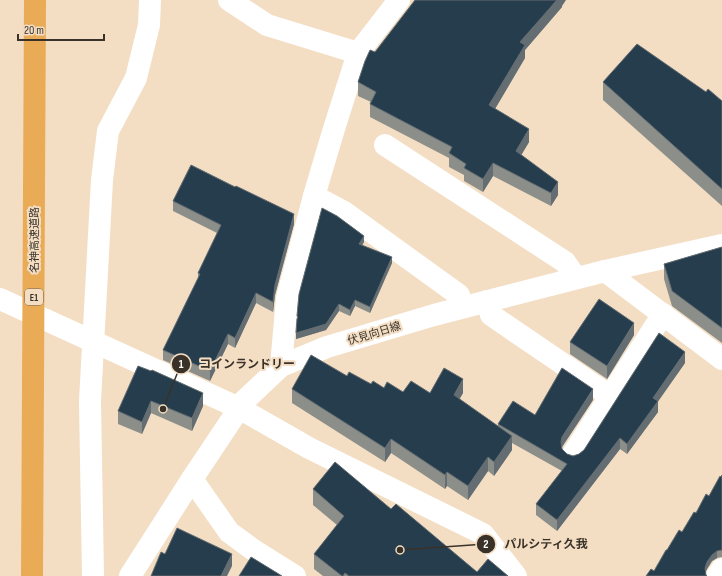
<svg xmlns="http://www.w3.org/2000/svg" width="722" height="576" viewBox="0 0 722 576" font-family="'Sofia Sans Condensed','Noto Sans JP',sans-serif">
<rect width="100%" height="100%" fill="#f3dec4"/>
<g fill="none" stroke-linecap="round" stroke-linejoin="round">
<g stroke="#fff" stroke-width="22">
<path d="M229,0L267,25L358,53"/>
<path d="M385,145L565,262L576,278"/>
<path d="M314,196L344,212L459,295L463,307"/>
<path d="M605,271L722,359"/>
<path d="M0,299L239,408L309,448L483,534L516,576"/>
<path d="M487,301L491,315L610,396"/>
<path d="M281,366L287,298L314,196L333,132L358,53L399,0"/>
<path d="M573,454L663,314"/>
<path d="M192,479L229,532L252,549L295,576"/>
<path d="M717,576L722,569"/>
</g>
<path stroke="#fff" stroke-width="22" d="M93,576L90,401L102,180L108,131L136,78L149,25L150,0"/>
<path stroke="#fff" stroke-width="22" d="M130,576L192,479L244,401L281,366L327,347L434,315L605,271L722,245"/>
<path stroke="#eaab57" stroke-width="22" d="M32,576L35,0"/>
</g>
<g fill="#8c8e89">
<path d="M562,6V7L525,50V58L495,109L529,142L521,155L558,195L551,206L493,176L483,192L464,181V175L449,167V158L370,117V104L371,102L358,96V82L375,52Z"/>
<path d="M603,82L706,92L722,101V206L603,100Z"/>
<path d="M173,201L294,224L275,295L273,312L256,303L235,348L228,344L210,381L163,360V350L198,278V273L217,233L173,211Z"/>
<path d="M364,242L362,245L392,263L370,313L355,306L350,316L339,311L326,330L296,339L299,294Z"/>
<path d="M722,247V343L672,306L664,279V264Z"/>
<path d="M634,335L607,379L570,354V342Z"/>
<path d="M685,363L658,401V412L627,454L620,449L557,531L536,515V504L562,471L512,443V450L494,476L488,471L468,500L447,486L445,489L391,453L385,462L292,403V389L347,376L371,384L403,392L430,393H463L459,399L498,426V424L593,400L562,447V449L567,454L573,456L579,454Z"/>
<path d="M138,366L203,406L192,431L151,413L142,434L118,424V411Z"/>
<path d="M722,475V557L717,558L712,561L707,569L705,572L654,571L667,550L682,532L696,513L709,496Z"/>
<path d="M313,489L391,509L477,572L508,576H323L314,569V554L337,525L313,505Z"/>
</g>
<g fill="#646d71">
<path d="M557,0H566L562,6V7L525,50V58L489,119V105L520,42Z"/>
<path d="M529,129V142L516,164V151Z"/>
<path d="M493,163V176L483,192V179Z"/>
<path d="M558,182V195L551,206V193Z"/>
<path d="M294,214V224L275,295L273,312V302L275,285Z"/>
<path d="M364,236V242L359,251V244Z"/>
<path d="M392,257V263L370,313V307Z"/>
<path d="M256,293V303L235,348V338Z"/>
<path d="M355,300V306L350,316V310Z"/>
<path d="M339,304V311L326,330L296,339V333Z"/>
<path d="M634,323V335L607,379V366Z"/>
<path d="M228,334V344L210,381V371Z"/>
<path d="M685,352V363L657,403L658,401V412L627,454V444L653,398Z"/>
<path d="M463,379V393L454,409V395Z"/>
<path d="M593,389V400L562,447L561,453V442L562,437Z"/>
<path d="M203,393V406L192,431V418Z"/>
<path d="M151,401V413L142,434V422Z"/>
<path d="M512,436V450L494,476V462Z"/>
<path d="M620,438V449L557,531V520Z"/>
<path d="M391,439V453L385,462V448Z"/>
<path d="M488,457V471L468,500V486Z"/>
<path d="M447,472V486L445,489V475Z"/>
<path d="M717,551V558L712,561L707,569L705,574V568L707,562L712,555Z"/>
<path d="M232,554V566L227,576H221Z"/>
</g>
<g fill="#263d4e" stroke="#646d71">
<path d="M415,0H557L520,42L525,45L489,105L529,129L516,151L558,182L551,193L493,163L483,179L464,168L466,164L449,153L452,147L370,104L376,92L358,82L365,61L370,50L375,52Z"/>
<path d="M637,44L706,92L708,89L722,101V189L603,82Z"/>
<path d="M191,165L235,187L236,186L294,214L275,285L273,302L256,293L235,338L228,334L210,371L163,350L200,274L198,273L221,225L173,201Z"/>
<path d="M322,208L337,216L364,236L359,244L392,257L370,307L355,300L350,310L339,304L326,324L296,333L297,319L298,317L297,316L299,294Z"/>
<path d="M722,247V328L672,291L664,264Z"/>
<path d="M599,299L634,323L607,366L570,342Z"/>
<path d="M659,333L685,352L653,398L658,401L627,444L620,438L557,520L536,504L567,464L498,424L513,401L535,415L562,368L593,389L562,437L561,442L562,449L567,454L573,456L579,454L584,450Z"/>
<path d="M311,355L347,376L349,372L371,384L373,381L384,388L387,382L403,392L411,381L430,393L444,368L463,379L454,395L512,436L494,462L488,457L468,486L447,472L445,475L391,439L385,448L292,389Z"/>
<path d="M138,366L151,371L152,370L203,393L192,418L151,401L142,422L118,411Z"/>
<path d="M335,462L391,509L396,504L477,572L488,559L508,576H349L345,573L343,576H342L314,554L344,516L313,489Z"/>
<path d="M722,475V550L717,551L712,555L707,562L705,568L706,575L707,576H646L651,569L654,571L666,550H667L679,530L682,532L694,512L696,513L706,494L709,496L720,476L721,477Z"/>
<path d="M177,528L232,554L221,576H151L161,552L165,554Z"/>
<path d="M251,557L282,576H239Z"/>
</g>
<g text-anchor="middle" stroke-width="4" stroke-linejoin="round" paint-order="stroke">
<rect fill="#f3dec4" stroke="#726657" stroke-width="1" x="25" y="289" width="18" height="16" rx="3"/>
<g font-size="10" font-weight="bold" fill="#3a3228">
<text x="34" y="301">E1</text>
</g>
<g font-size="11" fill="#3a3228" stroke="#f3dec4">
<text transform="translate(34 240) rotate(-90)" y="4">名神高速道路</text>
<text transform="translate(374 333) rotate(-17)" y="4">伏見向日線</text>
</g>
</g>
<path fill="none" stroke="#3a3228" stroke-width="1.5" d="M163 409L181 364M400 550L486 544"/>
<g fill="#3a3228" stroke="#f3dec4" stroke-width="1.5">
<circle cx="163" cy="409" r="4"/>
<circle cx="400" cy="550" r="4"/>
<circle cx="181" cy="364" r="10"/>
<circle cx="486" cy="544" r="10"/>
</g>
<g font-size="12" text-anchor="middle" font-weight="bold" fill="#fff">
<text x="181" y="368">1</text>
<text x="486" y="548">2</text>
</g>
<g font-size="12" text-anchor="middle" font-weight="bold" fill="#3a3228" stroke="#f3dec4" stroke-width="4" stroke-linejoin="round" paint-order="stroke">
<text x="247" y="368">コインランドリー</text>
<text x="546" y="548">パルシティ久我</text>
</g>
<path d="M18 34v6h86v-6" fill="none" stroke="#3a3228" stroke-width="2"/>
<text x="24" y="34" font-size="12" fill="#3a3228" stroke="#f3dec4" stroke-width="3" paint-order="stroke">20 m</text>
</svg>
